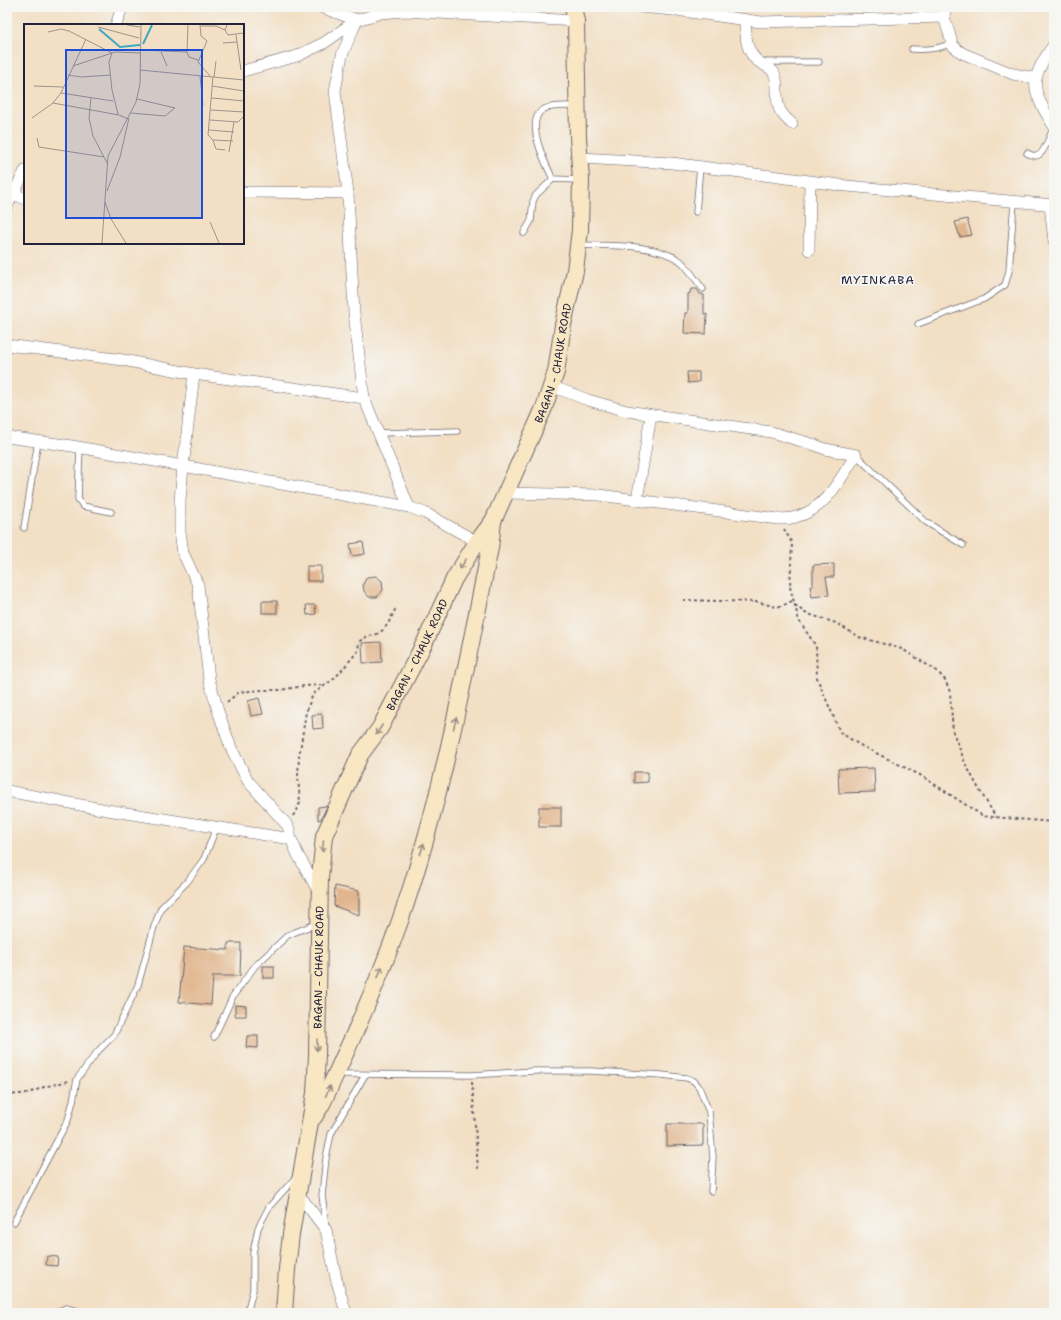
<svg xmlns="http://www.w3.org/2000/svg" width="1061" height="1320" viewBox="0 0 1061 1320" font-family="'Shantell Sans',sans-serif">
<rect width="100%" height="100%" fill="#f6f6f2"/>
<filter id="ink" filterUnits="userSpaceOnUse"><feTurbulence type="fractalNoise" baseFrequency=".025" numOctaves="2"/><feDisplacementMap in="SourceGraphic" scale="8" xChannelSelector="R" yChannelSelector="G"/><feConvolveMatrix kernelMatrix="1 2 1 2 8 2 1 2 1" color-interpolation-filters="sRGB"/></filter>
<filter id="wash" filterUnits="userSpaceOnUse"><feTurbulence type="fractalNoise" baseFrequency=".012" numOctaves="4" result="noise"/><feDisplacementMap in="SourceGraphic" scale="16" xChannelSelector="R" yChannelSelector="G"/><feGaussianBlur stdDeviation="0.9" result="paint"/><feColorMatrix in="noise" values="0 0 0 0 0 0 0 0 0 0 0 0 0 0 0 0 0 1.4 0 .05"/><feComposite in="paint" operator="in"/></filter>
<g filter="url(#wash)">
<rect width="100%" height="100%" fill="#f2dfc4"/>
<g id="blocks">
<g fill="#e1b58d">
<path d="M967,219L972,235L960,237L955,222Z"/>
<path d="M691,289H697L700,294L704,295V314H707L706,334L684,333L685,313H688V294L690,293Z"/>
<path d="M687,372H699V382L688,383Z"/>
<path d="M363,542L365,554L352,556L350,544Z"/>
<path d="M834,564V577H826L829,595L812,597L810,586H813V565Z"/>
<rect x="307" y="566" width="14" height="15"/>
<path d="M376,576L382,581L383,590L377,597H369L364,591L363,584L367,577Z"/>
<rect x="262" y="601" width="15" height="12"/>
<path d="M306,605H315L316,614L307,615Z"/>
<path d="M381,642L382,662L363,663L362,643Z"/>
<path d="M259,698L263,714L251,716L248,701Z"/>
<path d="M322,714L323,728L313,729L312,715Z"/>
<path d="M874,768L875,792L839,793L838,769Z"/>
<path d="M634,772H648V782L634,783Z"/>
<path d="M327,806L321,819L318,820V807Z"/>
<rect x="539" y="807" width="22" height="20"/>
<path d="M335,886L359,891V915L334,906Z"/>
<path d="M228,943H241L240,976H213L211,1005L179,1002L184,947L228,950Z"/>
<rect x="263" y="966" width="11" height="12"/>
<path d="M235,1005L246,1006V1016H235Z"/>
<path d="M247,1036H258V1048L246,1047Z"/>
<path d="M667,1124H703V1145L667,1146Z"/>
<path d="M47,1256L58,1257L57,1266L46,1265Z"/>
</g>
</g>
</g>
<g filter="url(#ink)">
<use href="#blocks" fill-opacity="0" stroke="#6b646b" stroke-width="1"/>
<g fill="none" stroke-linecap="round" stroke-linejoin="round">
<g stroke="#6b646b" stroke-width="7">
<g id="service">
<path d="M912,49C928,50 937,49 952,43"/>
<path d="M764,62H819"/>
<path d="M1027,153C1029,154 1033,156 1036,156C1044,156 1051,132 1054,126"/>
<path d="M553,179C546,165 523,120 544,109C553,105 566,106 576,106"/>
<path d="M696,212L700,166"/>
<path d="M524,233L531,221L533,201L536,195L553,179L579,180"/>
<path d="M579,245C610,246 652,243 679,260C686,264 697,282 703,289"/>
<path d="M918,324L984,299L1005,285L1009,271L1014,202"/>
<path d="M379,433L457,431"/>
<path d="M80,447L78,499L83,506L111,512"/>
<path d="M856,455L926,522L963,545"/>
<path d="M24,528L38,441"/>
<path d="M214,1037L233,996L255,966L288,935L318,923"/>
<path d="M338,1074L472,1075L534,1071H591L662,1075L687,1078L694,1081L699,1087L709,1112L713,1157L711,1191"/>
<path d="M14,1222L68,1120L73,1101L77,1079L98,1051L114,1035L138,985L154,927L161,908L187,882L204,859L216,828"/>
<path d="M326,1226L322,1195L326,1158L331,1134L365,1075"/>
<path d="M54,1313L66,1308L85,1313"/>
<path d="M247,1313L253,1290V1253L258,1228L269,1207L296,1177"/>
</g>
</g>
<g stroke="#6b646b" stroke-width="12">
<g id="minor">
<path d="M321,7L357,20"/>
<path d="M641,7L683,11L761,22L944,17L953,46L962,53L1013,74L1035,78"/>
<path d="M944,17L945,7"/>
<path d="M357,20L342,55L335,91L348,193L354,313L364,398L409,507"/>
<path d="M745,20C746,36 745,52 759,62C765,66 771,67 774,73C780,84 774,99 780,110C782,115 788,120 792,124"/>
<path d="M116,25L122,7"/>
<path d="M1054,44C1029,81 1030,88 1054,126"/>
<path d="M243,71L297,56L324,43L357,20L381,13L404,11L576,21"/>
<path d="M580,158L672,163L847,186L1054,205"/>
<path d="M243,192L348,193"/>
<path d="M13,193L25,199"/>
<path d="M1050,205L1054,241"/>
<path d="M7,206L25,171"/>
<path d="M809,250L810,182"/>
<path d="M7,345L123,360L194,374L364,398"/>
<path d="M194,374L183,467L180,500V532L183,553L198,585L209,679L218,711L231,748L248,781L288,826L291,839L298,855L319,892"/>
<path d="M7,437L72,446L409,507L425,513L483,545"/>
<path d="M506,493L599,495L778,519C784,519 790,519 796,517C826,509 840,479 856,455L825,449L815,445L771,432L627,411L588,400L551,386"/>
<path d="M637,500L651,415"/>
<path d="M7,791L107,810L291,839"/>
<path d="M297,1192L326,1230L336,1278L346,1313"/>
</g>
</g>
<g stroke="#6b646b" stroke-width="18">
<g id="secondary">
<path d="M314,1117L322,1104C350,1044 378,983 400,921C442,800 465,673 490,548L493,521"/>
<path id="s1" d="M284,1313L287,1269L291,1234L315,1093L317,1055L320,878L324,836L360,755L380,728L425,642L454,579L477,542L493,521L544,408L556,372L563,325L575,271L580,230L581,180L578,137L576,21L573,7"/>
</g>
</g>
<g stroke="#6b646b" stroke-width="2" stroke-dasharray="3 3" stroke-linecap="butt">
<path d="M784,529L792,543L790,587L799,621L816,646L817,678L840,732L858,744L920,775L983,816L1054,822"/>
<path d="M683,600L758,602L776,607L784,605L794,600"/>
<path d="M795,605L805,613L836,623L859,637L902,649L937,671L945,680L950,692L953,732L966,765L980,791L996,817"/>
<path d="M227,702L239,692L262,690H281L304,686L325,685"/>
<path d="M293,816L300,803L298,776L299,757L306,712L313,694L335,678L358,651L359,642C367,634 372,637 379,633C388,627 391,617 396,608"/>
<path d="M472,1082L478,1169"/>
<path d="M7,1095L29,1093L44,1087L68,1081"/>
</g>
<use href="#service" stroke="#fff" stroke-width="5.5"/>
<use href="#minor" stroke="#fff" stroke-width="11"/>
<use href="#secondary" stroke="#f9e7c3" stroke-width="16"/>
</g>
<defs><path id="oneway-shaft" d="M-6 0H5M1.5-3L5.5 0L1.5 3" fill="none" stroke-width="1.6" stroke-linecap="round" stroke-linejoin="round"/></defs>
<g stroke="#988e86">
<use href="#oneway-shaft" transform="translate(463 564) rotate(122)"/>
<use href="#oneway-shaft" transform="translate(455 723) rotate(-76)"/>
<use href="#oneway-shaft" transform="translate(379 730) rotate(123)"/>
<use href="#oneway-shaft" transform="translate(323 846) rotate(95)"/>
<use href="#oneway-shaft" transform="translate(422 849) rotate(-73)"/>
<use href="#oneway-shaft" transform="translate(380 972) rotate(-69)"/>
<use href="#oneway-shaft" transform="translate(317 1045) rotate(91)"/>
<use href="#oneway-shaft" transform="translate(328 1091) rotate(-65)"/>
</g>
</g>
<g text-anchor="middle" stroke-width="3.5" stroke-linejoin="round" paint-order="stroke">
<g font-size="11" fill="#22223b" stroke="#f6f6f2">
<text dy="4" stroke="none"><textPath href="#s1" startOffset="1008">BAGAN - CHAUK ROAD</textPath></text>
<text dy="4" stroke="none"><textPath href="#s1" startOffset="684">BAGAN - CHAUK ROAD</textPath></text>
<text dy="4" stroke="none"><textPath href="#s1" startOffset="348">BAGAN - CHAUK ROAD</textPath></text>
</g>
<g font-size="12" letter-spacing="1" fill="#22223b" stroke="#f6f6f2">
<text x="878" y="284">MYINKABA</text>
</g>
</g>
<g transform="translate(24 24)">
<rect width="220" height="220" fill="#f2dfc4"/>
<path fill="none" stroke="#41a8c1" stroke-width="2" d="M75,5L96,23L116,21M119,20L128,1"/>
<path fill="none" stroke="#9f938d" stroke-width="1" d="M103,1L116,3M176,1L177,12L183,17L174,38L186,52M203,1L201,6L204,11L220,9M177,2H192L201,6M74,3L115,14M24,8L37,5L45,7L88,29M212,11L217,46M199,19L213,18M116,26L163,28L165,33L174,36M137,28L143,42M163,28L164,1M88,29L85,38L88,66L94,90M49,42L91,28L116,29M116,46L220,56M44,51L57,53L87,51M176,52L179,81M189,53L184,111L189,116L209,117M190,53L192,37M10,62L39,63M188,62L220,67M37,69L89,77M67,74L65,94L69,112L83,139M188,74L220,77M29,79L95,91L104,95M187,86L220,88M107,89L141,92L151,84L113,75M8,94L29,79L37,69L62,15M186,96L214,98L220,92M185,106L210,108M13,114L15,123L80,133M189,116L192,125L201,126M205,128L210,98M83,167L96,133L105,94M81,178L87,195L102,219M186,198L195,219M78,219L84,132L112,78L116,60L117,1"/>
<path fill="#1d4ed8" fill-opacity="0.15" stroke="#1d4ed8" stroke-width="2" d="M42,26H178V194H42Z"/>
<rect width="220" height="220" fill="none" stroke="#22223b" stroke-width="2"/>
</g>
<rect width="1061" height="1320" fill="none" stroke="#f6f6f2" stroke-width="24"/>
</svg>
